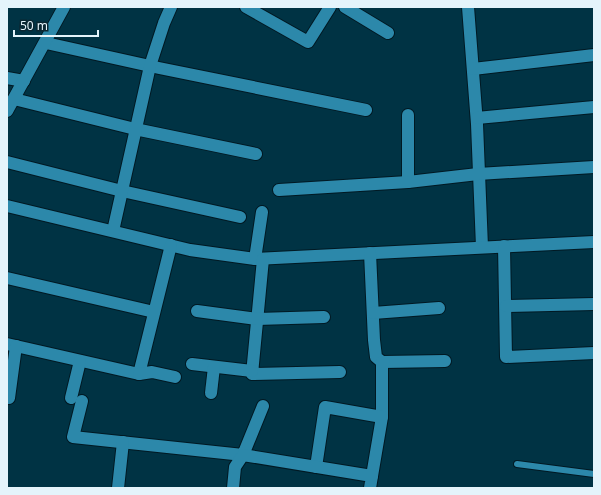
<svg xmlns="http://www.w3.org/2000/svg" width="601" height="495" viewBox="0 0 601 495" font-family="'Noto Sans',sans-serif">
<rect width="100%" height="100%" fill="#034"/>
<g fill="none" stroke-linecap="round" stroke-linejoin="round">
<g stroke="#001923" stroke-width="8">
<path id="lane" d="M517,464L594,474"/>
</g>
<g stroke="#001923" stroke-width="14">
<g id="street">
<path d="M246,7L308,42L330,7"/>
<path d="M345,7L388,33"/>
<path d="M468,7L477,124L482,247"/>
<path d="M46,43L159,68L366,110"/>
<path d="M473,69L594,55"/>
<path d="M7,78L24,81"/>
<path d="M14,99L135,129L256,154"/>
<path d="M7,111L64,7"/>
<path d="M477,118L594,107"/>
<path d="M7,162L122,191L240,217"/>
<path d="M408,182V115"/>
<path d="M279,190L408,182L478,174L594,167"/>
<path d="M7,206L190,250L255,259L594,242"/>
<path d="M113,231L150,66L164,23L171,7"/>
<path d="M504,246L506,357L594,353"/>
<path d="M370,253L374,340L376,357L382,362L445,361"/>
<path d="M255,259L262,212"/>
<path d="M263,259L252,374L340,372"/>
<path d="M7,278L154,312"/>
<path d="M506,306L594,304"/>
<path d="M197,311L257,319L324,317"/>
<path d="M373,313L439,308"/>
<path d="M7,344L139,374L171,245"/>
<path d="M192,364L252,371"/>
<path d="M139,374L152,372L175,377"/>
<path d="M211,393L214,367"/>
<path d="M9,398L16,346"/>
<path d="M71,398L80,361"/>
<path d="M82,401L73,437L243,455L263,406"/>
<path d="M382,417V362H384"/>
<path d="M316,467L325,407L382,417L372,476"/>
<path d="M118,488L123,442"/>
<path d="M233,488L235,467L243,455L372,476L370,488"/>
</g>
</g>
<use href="#lane" stroke="#2c88aa" stroke-width="6"/>
<use href="#street" stroke="#2c88aa" stroke-width="12"/>
</g>
<rect width="601" height="495" fill="none" stroke="#e4f4fb" stroke-width="16"/>
<path d="M14 30v6h84v-6" fill="none" stroke="#e4f4fb" stroke-width="2"/>
<text x="20" y="30" font-size="12" fill="#e4f4fb" stroke="#0b2732" stroke-width="3" paint-order="stroke">50 m</text>
</svg>
